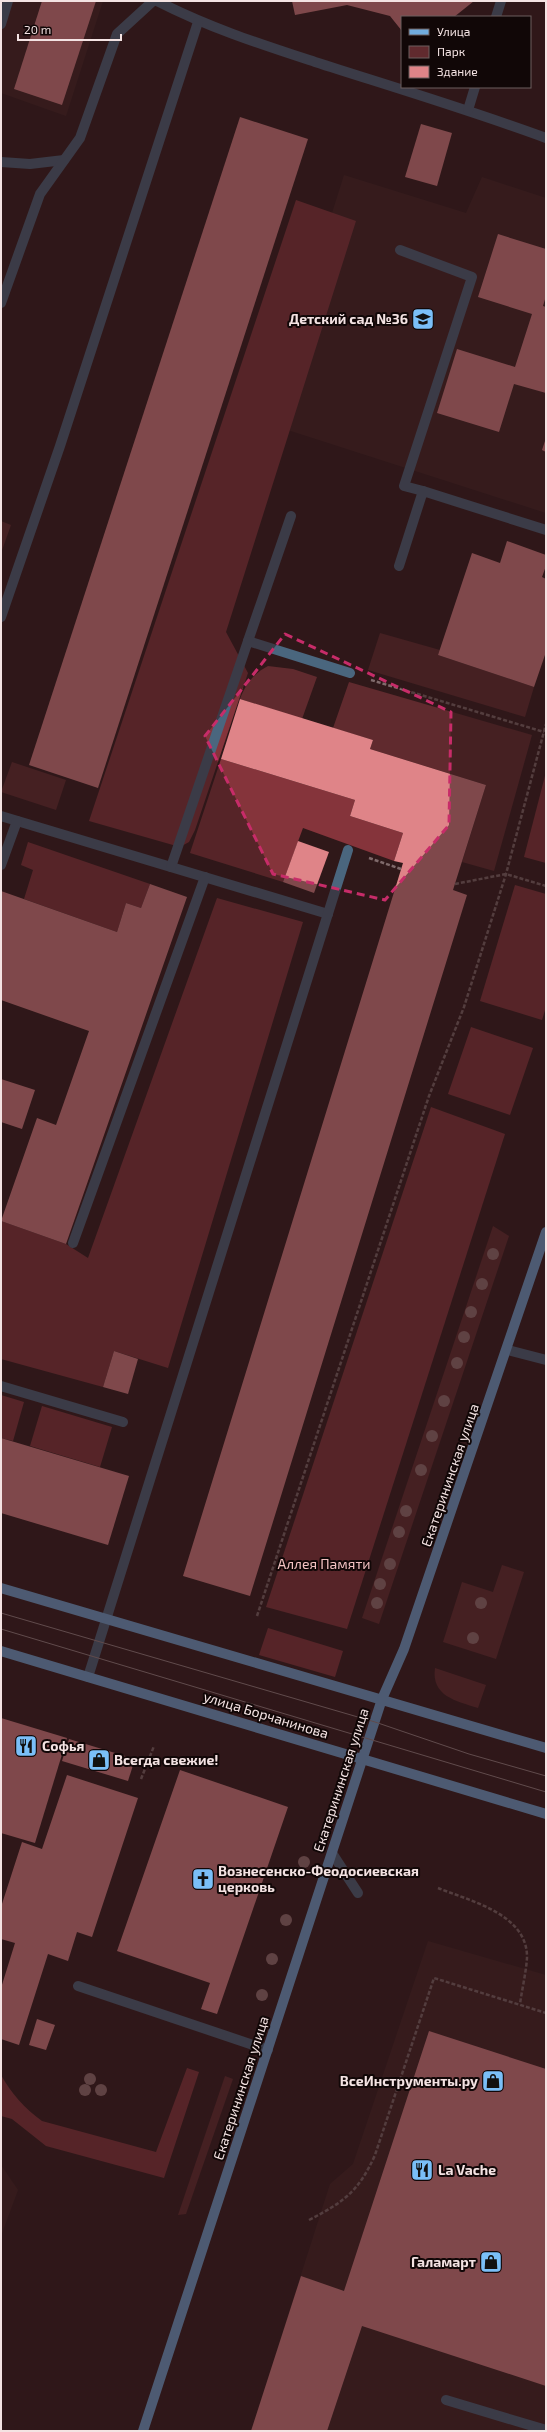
<svg xmlns="http://www.w3.org/2000/svg" width="547" height="2432" viewBox="0 0 547 2432" font-family="'Exo 2',sans-serif">
<rect width="100%" height="100%" fill="#2f1819"/>
<g fill="#3e2021">
<path d="M1,1H103L66,116L1,93Z"/>
<path d="M344,175L466,213L482,177L546,198V513L266,423Z"/>
<path d="M428,1941L546,1975V2431H251L330,2184L353,2164Z"/>
<path d="M1,2165L18,2190L1,2236Z"/>
</g>
<g fill="#602a2e">
<path d="M1,521L11,525L1,553Z"/>
<path d="M380,633L440,650L438,655L534,687L525,717L368,670Z"/>
<path d="M268,666L293,669L317,677L302,719L240,699C245,685 254,673 268,666Z"/>
<path d="M349,682L532,735L494,871L462,862L486,785L370,749L373,740L333,728Z"/>
<path d="M12,762L66,780L56,810L1,792Z"/>
<path d="M493,1226L509,1236L379,1624L362,1618Z"/>
<path d="M502,1565L524,1572L496,1659L443,1642L462,1582L493,1592Z"/>
<path d="M435,1668L486,1685L478,1708C456,1701 431,1696 435,1668Z"/>
<path d="M225,2076L233,2079L186,2214L178,2215Z"/>
</g>
<g fill="#85343b">
<path d="M296,200L356,221L226,632L248,673L195,830L189,842L180,847L89,821Z"/>
<path d="M221,759L355,800L350,816L403,833L394,861L303,828L283,882L190,853Z"/>
<path d="M546,772V863L524,857Z"/>
<path d="M28,842L150,884L141,908L126,903L117,932L24,899L33,870L21,865Z"/>
<path d="M515,885L546,894V1007L542,1020L480,1001Z"/>
<path d="M217,898L303,922L168,1368L114,1351L103,1387L1,1359V1221L66,1244L88,1258Z"/>
<path d="M471,1027L533,1048L510,1115L448,1094Z"/>
<path d="M431,1107L505,1134L347,1629L266,1607Z"/>
<path d="M1,1395L24,1402L13,1441L1,1438Z"/>
<path d="M42,1406L112,1427L100,1467L30,1446Z"/>
<path d="M268,1628L343,1651L335,1677L259,1655Z"/>
<path d="M187,2068L199,2072L164,2178L46,2146L12,2119L1,2116V2075C12,2094 24,2108 42,2121L156,2152Z"/>
</g>
<g fill="#df8488">
<path d="M42,1H96L62,105L14,89Z"/>
<path d="M292,1H474L454,17H402V31L390,16L347,5L295,15Z"/>
<path d="M240,117L308,139L98,788L29,765Z"/>
<path d="M421,124L452,133L437,186L405,177Z"/>
<path d="M498,234L546,249V296L543,306L546,307V393L514,384L499,432L437,413L457,349L515,367L532,314L478,297Z"/>
<path d="M546,438V452L542,450Z"/>
<path d="M507,541L546,555V566L542,577L546,579V652L534,687L438,655L472,553L500,563Z"/>
<path d="M240,699L373,740L370,749L486,785L453,890L467,895L250,1596L183,1576L403,863L394,861L403,833L350,816L355,800L221,759Z"/>
<path d="M298,841L329,852L314,893L283,882Z"/>
<path d="M150,884L187,897L66,1244L1,1221L37,1118L56,1125L89,1031L1,1000V891L117,932L126,903L141,908Z"/>
<path d="M1,1079L35,1090L22,1129L1,1122Z"/>
<path d="M114,1351L138,1359L128,1394L103,1387Z"/>
<path d="M1,1438L129,1476L108,1545L1,1513Z"/>
<path d="M1,1718L67,1738L35,1843L1,1833Z"/>
<path d="M69,1739L135,1759L128,1781L62,1761Z"/>
<path d="M180,1770L288,1807L217,2014L201,2009L210,1983L117,1951Z"/>
<path d="M67,1775L138,1798L92,1937L77,1932L68,1961L48,1954L19,2045L1,2039V1988L15,1943L1,1939V1907L22,1842L42,1849Z"/>
<path d="M37,2019L55,2025L46,2050L29,2045Z"/>
<path d="M429,2031L546,2069V2386L362,2326L327,2431H251L301,2276L344,2291Z"/>
</g>
<g fill="none" stroke-linecap="round" stroke-linejoin="round">
<g stroke="#7f6a6b" stroke-width="2.5" stroke-dasharray="4 2" stroke-linecap="butt">
<path d="M371,680L544,732"/>
<path d="M369,858L401,869"/>
<path d="M455,884L506,874L546,886"/>
<path d="M257,1616L429,1096L464,1007L506,874L546,724"/>
<path d="M141,1779L154,1746"/>
<path d="M438,1888C470,1901 528,1914 527,1958C526,1973 522,1989 520,2004"/>
<path d="M309,2220C344,2202 359,2191 375,2155L434,1978L546,2013"/>
</g>
<g stroke="#4a667e" stroke-width="10">
<path d="M157,1C210,28 260,44 315,62C393,87 470,110 546,138"/>
<path d="M496,17L501,1"/>
<path d="M1,24L8,1"/>
<path d="M468,110L475,87"/>
<path d="M1,162L30,164L64,160"/>
<path d="M400,250L472,277L404,486L423,491"/>
<path d="M1,303L40,194L80,138L117,34L153,1"/>
<path d="M399,566L423,491L546,530"/>
<path d="M1,617L60,446L198,22"/>
<path d="M248,641L291,516"/>
<path d="M1,816L328,914"/>
<path d="M1,865L17,821"/>
<path d="M171,867L248,641L350,673"/>
<path d="M73,1243L205,877"/>
<path d="M508,1350L546,1360"/>
<path d="M1,1386L123,1422"/>
<path d="M88,1677L348,850"/>
<path d="M332,1853L358,1893"/>
<path d="M78,1986L268,2050"/>
<path d="M446,2400L546,2430"/>
</g>
<g stroke="#71acde" stroke-width="10">
<path d="M1,1588L546,1748"/>
<path d="M1,1651L546,1814"/>
<path d="M143,2431L382,1699L404,1649L546,1232"/>
</g>
<g stroke="#9c8889" stroke-width="1">
<path d="M1,1613L375,1722L469,1754L546,1776"/>
<path d="M1,1629L546,1792"/>
</g>
</g>
<g fill="#9a7575">
<circle cx="493" cy="1254" r="6"/>
<circle cx="482" cy="1284" r="6"/>
<circle cx="471" cy="1312" r="6"/>
<circle cx="464" cy="1337" r="6"/>
<circle cx="457" cy="1363" r="6"/>
<circle cx="444" cy="1401" r="6"/>
<circle cx="432" cy="1436" r="6"/>
<circle cx="421" cy="1470" r="6"/>
<circle cx="406" cy="1511" r="6"/>
<circle cx="399" cy="1532" r="6"/>
<circle cx="390" cy="1564" r="6"/>
<circle cx="380" cy="1584" r="6"/>
<circle cx="377" cy="1603" r="6"/>
<circle cx="481" cy="1603" r="6"/>
<circle cx="473" cy="1638" r="6"/>
<circle cx="304" cy="1862" r="6"/>
<circle cx="286" cy="1920" r="6"/>
<circle cx="272" cy="1959" r="6"/>
<circle cx="262" cy="1995" r="6"/>
<circle cx="90" cy="2079" r="6"/>
<circle cx="85" cy="2090" r="6"/>
<circle cx="101" cy="2090" r="6"/>
</g>
<path d="M0 0H547V2432H0ZM285,634L451,712L449,825L385,900L273,874L205,736Z" fill="#2f1819" fill-opacity=".55" fill-rule="evenodd"/>
<path fill="none" stroke="#c72c69" stroke-width="3" stroke-dasharray="8 5" stroke-linejoin="round" d="M285,634L451,712L449,825L385,900L273,874L205,736Z"/>
<defs>
<g id="school-square" transform="scale(1.15)"><rect x="-9" y="-9" width="18" height="18" rx="4" fill="#7abff8" stroke="#110707"/><path d="M0-5L7-2L0 1L-7-2ZM-4 1L0 2.5L4 1V4Q0 6-4 4Z" fill="#111"/></g>
<g id="restaurant-square" transform="scale(1.15)"><rect x="-9" y="-9" width="18" height="18" rx="4" fill="#7abff8" stroke="#110707"/><path d="M-5-6h1v4h1v-4h1v4h1v-4h1v5L-1.5 .5V6h-2V.5L-5-1ZM5-6V6H3V1.5H1.5Q1.5-4 5-6Z" fill="#111"/></g>
<g id="shop-square" transform="scale(1.15)"><rect x="-9" y="-9" width="18" height="18" rx="4" fill="#7abff8" stroke="#110707"/><path d="M-5-2.5h2.3a2.7 3.5 0 0 1 5.4 0H5L5.5 6h-11ZM-1.5-2.5h3a1.5 2.3 0 0 0-3 0Z" fill="#111"/></g>
<g id="church-square" transform="scale(1.15)"><rect x="-9" y="-9" width="18" height="18" rx="4" fill="#7abff8" stroke="#110707"/><path d="M-1.2-6h2.4v3.5h3.3v2.4h-3.3V6h-2.4V-.1h-3.3v-2.4h3.3Z" fill="#111"/></g>
</defs>
<g fill-rule="evenodd">
<use href="#school-square" x="423" y="319"/>
<use href="#restaurant-square" x="26" y="1746"/>
<use href="#shop-square" x="99" y="1760"/>
<use href="#church-square" x="203" y="1879"/>
<use href="#shop-square" x="493" y="2081"/>
<use href="#restaurant-square" x="422" y="2170"/>
<use href="#shop-square" x="491" y="2262"/>
</g>
<g text-anchor="middle" stroke-width="4" stroke-linejoin="round" paint-order="stroke">
<g font-size="14" font-weight="bold" fill="#f4e3e3" stroke="#110707" text-anchor="start">
<text x="408" y="324" text-anchor="end">Детский сад №36</text>
<text x="42" y="1751">Софья</text>
<text x="114" y="1765">Всегда свежие!</text>
<text x="218" y="1876">Вознесенско-Феодосиевская<tspan x="218" dy="16">церковь</tspan></text>
<text x="478" y="2086" text-anchor="end">ВсеИнструменты.ру</text>
<text x="438" y="2175">La Vache</text>
<text x="476" y="2267" text-anchor="end">Галамарт</text>
</g>
<g font-size="14" fill="#f4e3e3" stroke="#110707">
<text transform="translate(450 1475) rotate(-71)" y="5">Екатерининская улица</text>
<text transform="translate(266 1715) rotate(17)" y="5">улица Борчанинова</text>
<text transform="translate(341 1780) rotate(-72)" y="5">Екатерининская улица</text>
<text transform="translate(241 2088) rotate(-72)" y="5">Екатерининская улица</text>
</g>
<g font-size="14" fill="#f2c1c1" stroke="#110707">
<text x="324" y="1569">Аллея Памяти</text>
</g>
</g>
<rect width="547" height="2432" fill="none" stroke="#f4e3e3" stroke-width="4"/>
<rect x="401" y="16" width="130" height="72" fill="#110707" stroke="#6c5f5f"/>
<rect x="409" y="29" width="20" height="6" fill="#71acde" stroke="#6c5f5f"/>
<text x="437" y="36" font-size="12" fill="#f4e3e3">Улица</text>
<rect x="409" y="46" width="20" height="12" fill="#602a2e" stroke="#6c5f5f"/>
<text x="437" y="56" font-size="12" fill="#f4e3e3">Парк</text>
<rect x="409" y="66" width="20" height="12" fill="#df8488" stroke="#6c5f5f"/>
<text x="437" y="76" font-size="12" fill="#f4e3e3">Здание</text>
<path d="M18 34v6h103v-6" fill="none" stroke="#f4e3e3" stroke-width="2"/>
<text x="24" y="34" font-size="12" fill="#f4e3e3" stroke="#110707" stroke-width="3" paint-order="stroke">20 m</text>
</svg>
